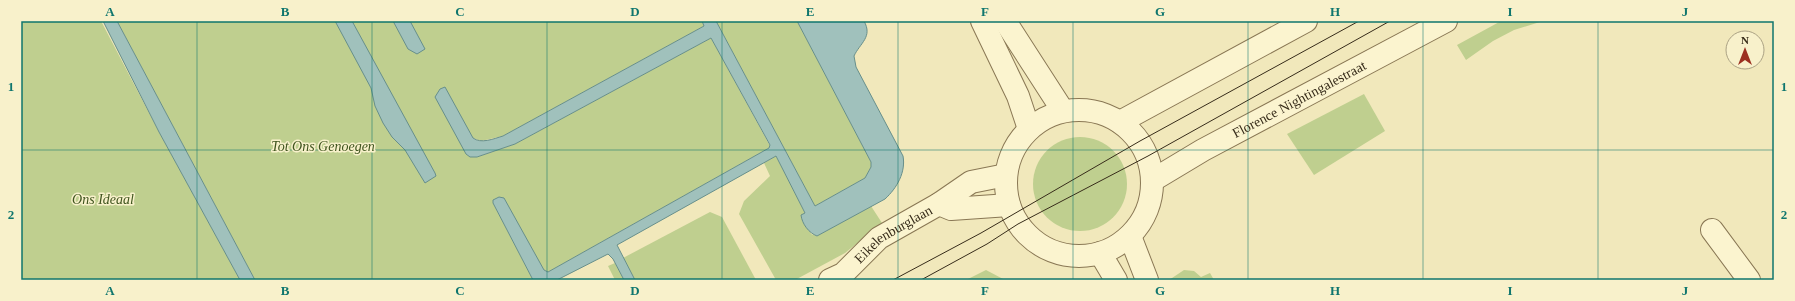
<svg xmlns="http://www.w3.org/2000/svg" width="1795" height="301" viewBox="0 0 1795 301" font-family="'Times New Roman',serif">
<rect width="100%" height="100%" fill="#f1e8bb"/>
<g fill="#bfcf8f">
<path d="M21,21H101L159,132L240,280H21Z"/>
<path d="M117,21H702L704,26L503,136L481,141L473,138L477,157L515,144L711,38L770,146L769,148L548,272L544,270L493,203L533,280H255Z"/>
<path d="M716,21H797L871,162V167L865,178L815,206Z"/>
<path d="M1501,21H1543L1514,30L1493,41L1466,60L1457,45Z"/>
<path d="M1364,94L1385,131L1314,175L1287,134Z"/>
<circle cx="1080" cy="184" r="47"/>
<path d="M776,156L805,213L811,234L817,236L871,206L882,223L845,253L795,280H776L739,214L744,201L770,176L764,163Z"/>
<path d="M710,212L722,217L756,280H635L623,258Z"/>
<path d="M615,263L624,280H615L608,266Z"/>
<path d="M986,270L1005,280H966Z"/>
<path d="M1184,270L1194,271L1201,277L1210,273L1214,280H1169Z"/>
</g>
<g fill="#a0c1bc" stroke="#678f8b">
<path d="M103,21H117L255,280H240L159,132Z"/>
<path d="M335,21H352L435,173L436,176L425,183L405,150L392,137L383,123L375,106L371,88Z"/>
<path d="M393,21H410L425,49L417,54L408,49Z"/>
<path d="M702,21H716L815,206L865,178L871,167V162L797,21H864C873,37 860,43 854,56L856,67L903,156C906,172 897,188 885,199L817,236C809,233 802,224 801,215L805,213L776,156L617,245L635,280H624L613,259L608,254L557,280H533L493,203V200L499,197L504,198L544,270L548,272L769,148L770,145L711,38L515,144L477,157H470L466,154L435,97L440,89L445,87L473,138C481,144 493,139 503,136L704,26Z"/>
</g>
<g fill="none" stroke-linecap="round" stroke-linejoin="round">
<g stroke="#897754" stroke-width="24">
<g id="minor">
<path d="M982,21L1018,96L1029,129"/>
<path d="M1005,21L1063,111"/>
<circle cx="1079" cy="183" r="73"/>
<path d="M1120,122L1306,21"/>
<path id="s1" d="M1153,180L1203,150L1446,21"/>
<path d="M939,204L951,209L1009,205"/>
<path d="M1712,230L1749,280"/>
<path d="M1130,236L1147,280"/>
<path d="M1100,253L1116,280"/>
<path id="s2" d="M830,280L843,274L879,238L939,204L971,182L1006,175"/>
</g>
</g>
<use href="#minor" stroke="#fbf4cf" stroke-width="22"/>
<g stroke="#372c1a" stroke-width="1">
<path d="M893,280L981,233L1140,141L1359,21"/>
<path d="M921,280L987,244L1018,224L1148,156L1390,21"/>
</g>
</g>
<path fill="none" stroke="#0f766e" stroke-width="1" stroke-opacity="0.55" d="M197,21V280M372,21V280M547,21V280M722,21V280M898,21V280M1073,21V280M1248,21V280M1423,21V280M1598,21V280M21,150H1774"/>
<g text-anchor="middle" stroke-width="3" stroke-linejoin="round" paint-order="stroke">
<g font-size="14" fill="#372c1a" stroke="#f8f1cb">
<text dy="5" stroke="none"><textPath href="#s1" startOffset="167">Florence Nightingalestraat</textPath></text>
<text dy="5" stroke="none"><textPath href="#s2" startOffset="79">Eikelenburglaan</textPath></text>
</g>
<g font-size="14" font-style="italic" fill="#40551f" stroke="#f8f1cb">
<text x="323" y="151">Tot Ons Genoegen</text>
<text x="103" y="204">Ons Ideaal</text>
</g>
</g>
<rect width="1795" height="301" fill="none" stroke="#f8f1cb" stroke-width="44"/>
<g transform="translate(1745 50)"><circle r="19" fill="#f8f1cb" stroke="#aba284"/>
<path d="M0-3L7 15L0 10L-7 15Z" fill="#9c3020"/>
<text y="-6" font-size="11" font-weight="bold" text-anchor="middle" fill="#372c1a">N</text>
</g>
<rect x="22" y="22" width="1751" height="257" fill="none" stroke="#0f766e" stroke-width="1.5"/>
<g font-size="13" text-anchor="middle" font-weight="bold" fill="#0f766e">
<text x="110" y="16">A</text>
<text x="285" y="16">B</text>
<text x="460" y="16">C</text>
<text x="635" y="16">D</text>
<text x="810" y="16">E</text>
<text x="985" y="16">F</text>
<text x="1160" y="16">G</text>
<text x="1335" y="16">H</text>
<text x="1510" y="16">I</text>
<text x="1685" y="16">J</text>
<text x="11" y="91">1</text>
<text x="1784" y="91">1</text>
<text x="11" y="219">2</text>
<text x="1784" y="219">2</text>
<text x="110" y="295">A</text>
<text x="285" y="295">B</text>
<text x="460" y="295">C</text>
<text x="635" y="295">D</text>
<text x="810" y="295">E</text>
<text x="985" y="295">F</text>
<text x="1160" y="295">G</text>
<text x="1335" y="295">H</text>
<text x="1510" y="295">I</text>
<text x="1685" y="295">J</text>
</g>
</svg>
